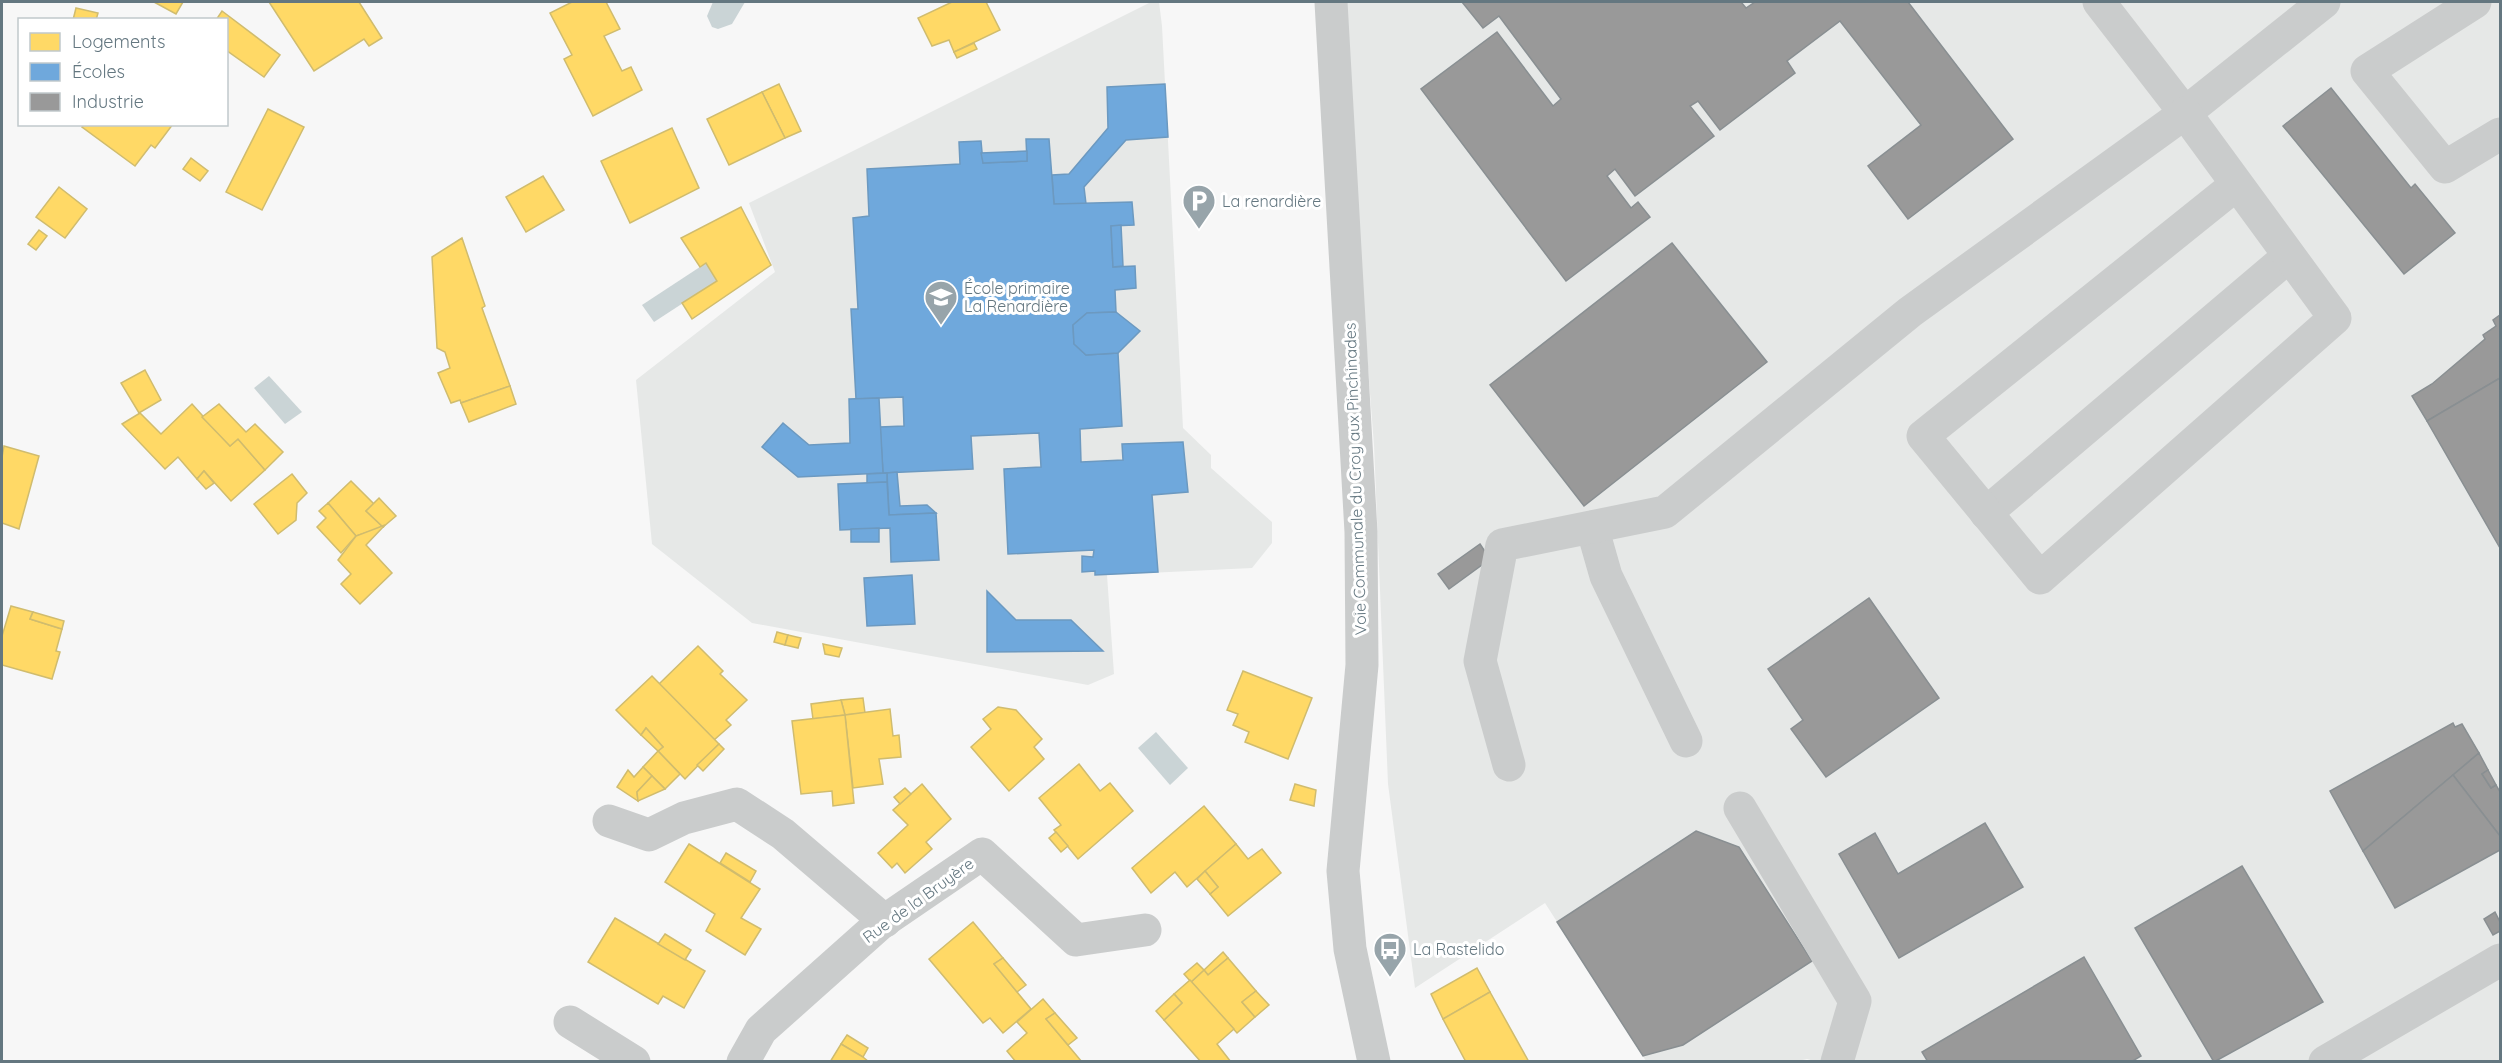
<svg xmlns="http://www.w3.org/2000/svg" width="2502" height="1063" viewBox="0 0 2502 1063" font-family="Quicksand,sans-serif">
<rect width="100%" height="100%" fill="#f7f7f7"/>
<g fill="#e6e8e7">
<path d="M1151,2H1159L1162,26L1183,428L1211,455V468L1272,522V543L1252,568L1107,575L1114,674L1088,685L752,623L652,544L636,380L775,272L749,203Z"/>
<path d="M1340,2H2500V1061L1818,1062L1807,1059L1793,1062L1646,1061L1545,903L1415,988L1388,784L1374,445Z"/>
</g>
<g fill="#cad4d6">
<path d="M713,2H745L732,24L718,29L712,27L707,16Z"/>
<path d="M706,263L717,281L654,322L642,305Z"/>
<path d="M269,376L302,412L285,424L254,388Z"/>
<path d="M1156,732L1188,768L1170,785L1138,748Z"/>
</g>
<g fill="#ffd966" stroke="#d0bc6e" stroke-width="1.5">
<path d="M154,2H183L176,14Z"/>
<path d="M269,2H359L382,38L369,46L364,39L314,71Z"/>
<path d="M572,2H606L620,29L604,36L622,71L631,67L642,90L593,116L564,59L572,55L550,13Z"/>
<path d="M952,2H986L1000,30L954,52L949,40L932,46L918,18Z"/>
<path d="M76,8L98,13L96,20H73Z"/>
<path d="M222,11L280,55L264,77L226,50V20H216Z"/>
<path d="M974,43L977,49L957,58L954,52Z"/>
<path d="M779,84L801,131L785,138L762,92Z"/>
<path d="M762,92L785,138L729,165L707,119Z"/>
<path d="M268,109L304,127L262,210L226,192Z"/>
<path d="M84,124H173L155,148L151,145L135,166L82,127Z"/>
<path d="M672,128L699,188L630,223L601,161Z"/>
<path d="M191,158L208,171L200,181L183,169Z"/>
<path d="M543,176L564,210L526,232L506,197Z"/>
<path d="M59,187L87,209L65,238L36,217Z"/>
<path d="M741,207L771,265L692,319L682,303L717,281L706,263L700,267L681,238Z"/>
<path d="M39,230L47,236L36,250L28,244Z"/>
<path d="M462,238L485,306L482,308L510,386L461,403L460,400L451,403L438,373L450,368L445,352L437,348L432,257Z"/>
<path d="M145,370L161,400L139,413L121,383Z"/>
<path d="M510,386L516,404L469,422L461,403Z"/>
<path d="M192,404L230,446L238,439L265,470L231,501L204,471L197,479L178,457L165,469L122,424L140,413L161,434Z"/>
<path d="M219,404L246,432L255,424L283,452L265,470L238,439L230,446L202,417Z"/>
<path d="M4,446L39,456L19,529L2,523V457Z"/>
<path d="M204,471L214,483L206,489L197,479Z"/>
<path d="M292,474L307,493L297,503L296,520L278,534L254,504Z"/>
<path d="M351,481L374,504L366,511L383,527L356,536L328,503Z"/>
<path d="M379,498L396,516L383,527L366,511Z"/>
<path d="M328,503L356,536L341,553L317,527L326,518L319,511Z"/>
<path d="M385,525L366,545L392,573L360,604L341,584L351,574L338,560L356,536Z"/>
<path d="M11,606L33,612L30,619L62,629L56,651L60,652L52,679L2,665V636Z"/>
<path d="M33,612L64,621L62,629L30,619Z"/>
<path d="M777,632L788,635L785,645L774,642Z"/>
<path d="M788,635L801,638L798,648L785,645Z"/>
<path d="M823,644L842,648L839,657L825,654Z"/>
<path d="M698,646L723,671L720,674L747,700L726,720L731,725L714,740L659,684Z"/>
<path d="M1243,671L1312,698L1288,759L1245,742L1249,732L1233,725L1238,714L1227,710Z"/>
<path d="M652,676L719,744L685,779L658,751L663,747L646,728L641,735L616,710Z"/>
<path d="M863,698L865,713L845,715L841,700Z"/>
<path d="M841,700L845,715L813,719L811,704Z"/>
<path d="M998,707L1016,710L1042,739L1034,747L1044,759L1009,791L971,747L991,729L983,719Z"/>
<path d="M890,709L893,736L899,735L901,757L879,759L883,784L853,788L845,715Z"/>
<path d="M845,715L854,803L833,806L832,791L801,794L792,721Z"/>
<path d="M646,728L663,747L658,751L641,735Z"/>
<path d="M719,744L724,749L703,771L697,765Z"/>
<path d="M658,751L680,774L665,789L643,767Z"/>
<path d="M1079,764L1100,791L1110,783L1133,811L1078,859L1054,830L1061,825L1039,798Z"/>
<path d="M643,767L652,776L637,792L638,801L617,787L628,770L634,777Z"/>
<path d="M652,776L665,789L638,801L637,792Z"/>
<path d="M922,784L951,819L926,842L932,849L905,873L897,863L892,868L878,853L908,825L893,810Z"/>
<path d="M1295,784L1316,790L1314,806L1290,800Z"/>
<path d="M905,788L911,794L900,804L894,797Z"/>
<path d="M1204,806L1236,844L1187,887L1175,872L1151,893L1132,868Z"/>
<path d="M1056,832L1068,846L1061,852L1049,838Z"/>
<path d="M689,844L760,889L741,918L761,929L745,955L706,931L715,914L665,882Z"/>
<path d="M1236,844L1248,859L1262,849L1281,873L1228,916L1210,894L1218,887L1205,871Z"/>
<path d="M726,853L756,871L750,882L720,863Z"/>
<path d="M1205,871L1218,887L1210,894L1197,879Z"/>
<path d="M615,918L705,971L684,1008L663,996L658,1004L588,962Z"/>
<path d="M973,922L1003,958L994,964L1031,1009L1003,1033L990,1018L983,1023L929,959Z"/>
<path d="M665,934L691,950L685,960L658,944Z"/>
<path d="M1223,952L1228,958L1208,975L1204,970Z"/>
<path d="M1003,958L1026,985L1017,992L994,964Z"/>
<path d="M1228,958L1256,991L1242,1002L1255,1017L1237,1033L1191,982L1204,970L1208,975Z"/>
<path d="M1197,963L1204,970L1191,982L1184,974Z"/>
<path d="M1477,968L1490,992L1443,1019L1431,994Z"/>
<path d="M1190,980L1234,1029L1217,1044L1231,1062H1201L1164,1020L1182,1003L1174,994Z"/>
<path d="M1256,991L1269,1005L1255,1017L1242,1002Z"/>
<path d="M1490,992L1529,1062H1466L1443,1019Z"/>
<path d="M1174,994L1182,1003L1164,1020L1156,1011Z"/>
<path d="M1043,999L1055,1013L1046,1019L1082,1062H1016L1007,1051L1027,1033L1017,1022Z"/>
<path d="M1055,1013L1077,1038L1068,1045L1046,1019Z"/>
<path d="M847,1035L868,1048L863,1057L841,1044Z"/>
<path d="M841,1044L863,1057L869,1062H830Z"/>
</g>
<g fill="#6fa8dc" stroke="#6c99c0" stroke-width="1.5">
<path d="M1165,84L1168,137L1126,140L1084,187L1086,204H1054L1052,175L1069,174L1108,128L1107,87Z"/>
<path d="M1026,139H1049L1054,204L1132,202L1134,225L1111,226L1113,267L1135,266L1136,288L1115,290L1116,312L1087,313L1073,325L1074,344L1086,355L1118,353L1122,426L1080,429L1081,462L1123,460L1122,444L1183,442L1188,492L1152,495L1158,572L1095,575V571L1082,572V556L1093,557L1094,550L1008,554L1004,469L1041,467L1039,433L971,436L973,469L883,473L880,427L904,426L903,397L856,399L851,309H858L853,218L869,216L867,169L960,164L959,142L981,141L983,163L1027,161Z"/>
<path d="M1027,151V161L983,163L981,153Z"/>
<path d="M1121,225L1123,266L1113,267L1111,226Z"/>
<path d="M1116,312L1140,331L1118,353L1086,355L1074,344L1073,325L1087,313Z"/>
<path d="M879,398L883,473L798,477L762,447L783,423L809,445L850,443L849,399Z"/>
<path d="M897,472L900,506L927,505L936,513L889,515L887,473Z"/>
<path d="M887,473V482L867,483V474Z"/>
<path d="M887,482L889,515L936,513L939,560L891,562L890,528L840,530L838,484Z"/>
<path d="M879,528V542H851V529Z"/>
<path d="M912,575L915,624L867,626L864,578Z"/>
<path d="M987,591L1016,620H1071L1103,651L987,652Z"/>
</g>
<g fill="#999" stroke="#898f92" stroke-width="1.5">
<path d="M1462,2H1741L1746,8L1755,2H1908L2013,139L1908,219L1868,166L1921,125L1840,21L1787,61L1795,73L1720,130L1698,101L1690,106L1714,136L1635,196L1615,169L1607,176L1631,208L1638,202L1650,217L1566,281L1421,89L1497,32L1553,106L1561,99L1499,16L1483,28Z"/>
<path d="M2331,88L2411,188L2415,184L2455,233L2404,274L2283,126Z"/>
<path d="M1672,243L1767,362L1584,506L1490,385Z"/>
<path d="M2500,315V378L2427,421L2412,396L2432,384L2485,339L2483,335L2496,326L2493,320Z"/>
<path d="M2500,378V548L2427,421Z"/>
<path d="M1480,544L1490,559L1449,589L1438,574Z"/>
<path d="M1869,598L1939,698L1826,777L1791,729L1803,720L1768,669Z"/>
<path d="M2453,723L2455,727L2462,724L2479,753L2363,851L2330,791Z"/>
<path d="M2479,753L2488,770L2482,774L2491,788L2496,785L2500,792V836L2453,775Z"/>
<path d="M2488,770L2496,785L2491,788L2482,774Z"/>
<path d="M2453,775L2500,836V850L2395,908L2363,851Z"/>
<path d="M1985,823L2023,887L1899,958L1839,854L1875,833L1898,874Z"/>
<path d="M1696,831L1739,847L1812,961L1683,1045L1643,1056L1557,922Z"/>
<path d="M2242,866L2323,1002L2214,1062L2135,928Z"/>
<path d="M2495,912L2500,922V931L2493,935L2484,919Z"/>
<path d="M2084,957L2141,1056L2131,1062H1928L1922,1052Z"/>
</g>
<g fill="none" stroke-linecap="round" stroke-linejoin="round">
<g stroke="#cacccc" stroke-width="33">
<path d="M1331,2L1361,532L1362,665L1343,871L1350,949L1374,1062"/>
<path d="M2099,2L2185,113L2324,2"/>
<path d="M2475,2L2367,71L2445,167L2500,134"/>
<path d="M1986,513L2289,256"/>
<path d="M1592,527L1606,576L1686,741"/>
<path d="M1509,765L1480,661L1502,545L1665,512L1910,312L2185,113L2335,318L2040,578L1923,436L2237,184"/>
<path d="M1740,808L1855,1001L1837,1062"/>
<path d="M609,821L649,835L684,818L737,804L783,834L885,921"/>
<path d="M570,1022L634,1062"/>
<path d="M743,1062L761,1030L881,923L982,854L1076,940L1145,930"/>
<path d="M2325,1062L2500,960"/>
</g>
</g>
<defs>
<g id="parking-pin" transform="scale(1.725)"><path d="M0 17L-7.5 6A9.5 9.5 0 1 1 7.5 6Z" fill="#97a4aa" stroke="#fff"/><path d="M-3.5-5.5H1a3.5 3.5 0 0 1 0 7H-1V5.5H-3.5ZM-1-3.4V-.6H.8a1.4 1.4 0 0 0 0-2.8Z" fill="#fff"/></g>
<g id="school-pin" transform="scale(1.725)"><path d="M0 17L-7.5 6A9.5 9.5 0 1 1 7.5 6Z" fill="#97a4aa" stroke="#fff"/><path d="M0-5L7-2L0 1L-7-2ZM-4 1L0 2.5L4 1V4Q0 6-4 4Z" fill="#fff"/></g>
<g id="bus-pin" transform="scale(1.725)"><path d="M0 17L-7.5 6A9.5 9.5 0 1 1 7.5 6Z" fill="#97a4aa" stroke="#fff"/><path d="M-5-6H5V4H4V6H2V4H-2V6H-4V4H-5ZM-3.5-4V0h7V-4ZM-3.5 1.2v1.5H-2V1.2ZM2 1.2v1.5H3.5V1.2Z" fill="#fff"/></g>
</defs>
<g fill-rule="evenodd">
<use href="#parking-pin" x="1199" y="201"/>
<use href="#school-pin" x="941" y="297"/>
<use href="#bus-pin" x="1390" y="949"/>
</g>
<g text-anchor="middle" stroke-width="6" stroke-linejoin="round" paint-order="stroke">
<g font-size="16" fill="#647780" stroke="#fff" text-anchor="start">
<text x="1222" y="207">La renardière</text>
<text x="964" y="294">École primaire<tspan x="964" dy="18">La Renardière</tspan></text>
<text x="1413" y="955">La Rastelido</text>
</g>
<g font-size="16" fill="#647780" stroke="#fff">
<text transform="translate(1355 479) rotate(-92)" y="6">Voie Communale du Croy aux Pinchinades</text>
<text transform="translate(918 900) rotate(-36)" y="6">Rue de la Bruyère</text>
</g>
</g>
<rect width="2502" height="1063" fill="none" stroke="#647780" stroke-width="6"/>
<rect x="18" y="18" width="210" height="108" fill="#ffffff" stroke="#c1c9cc" stroke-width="1.5"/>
<rect x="30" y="33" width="30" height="18" fill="#ffd966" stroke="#c1c9cc" stroke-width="1.5"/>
<text x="72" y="48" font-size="18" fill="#647780">Logements</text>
<rect x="30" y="63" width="30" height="18" fill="#6fa8dc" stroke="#c1c9cc" stroke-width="1.5"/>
<text x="72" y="78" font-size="18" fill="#647780">Écoles</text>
<rect x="30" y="93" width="30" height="18" fill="#999999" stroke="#c1c9cc" stroke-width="1.5"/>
<text x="72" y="108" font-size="18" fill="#647780">Industrie</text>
</svg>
